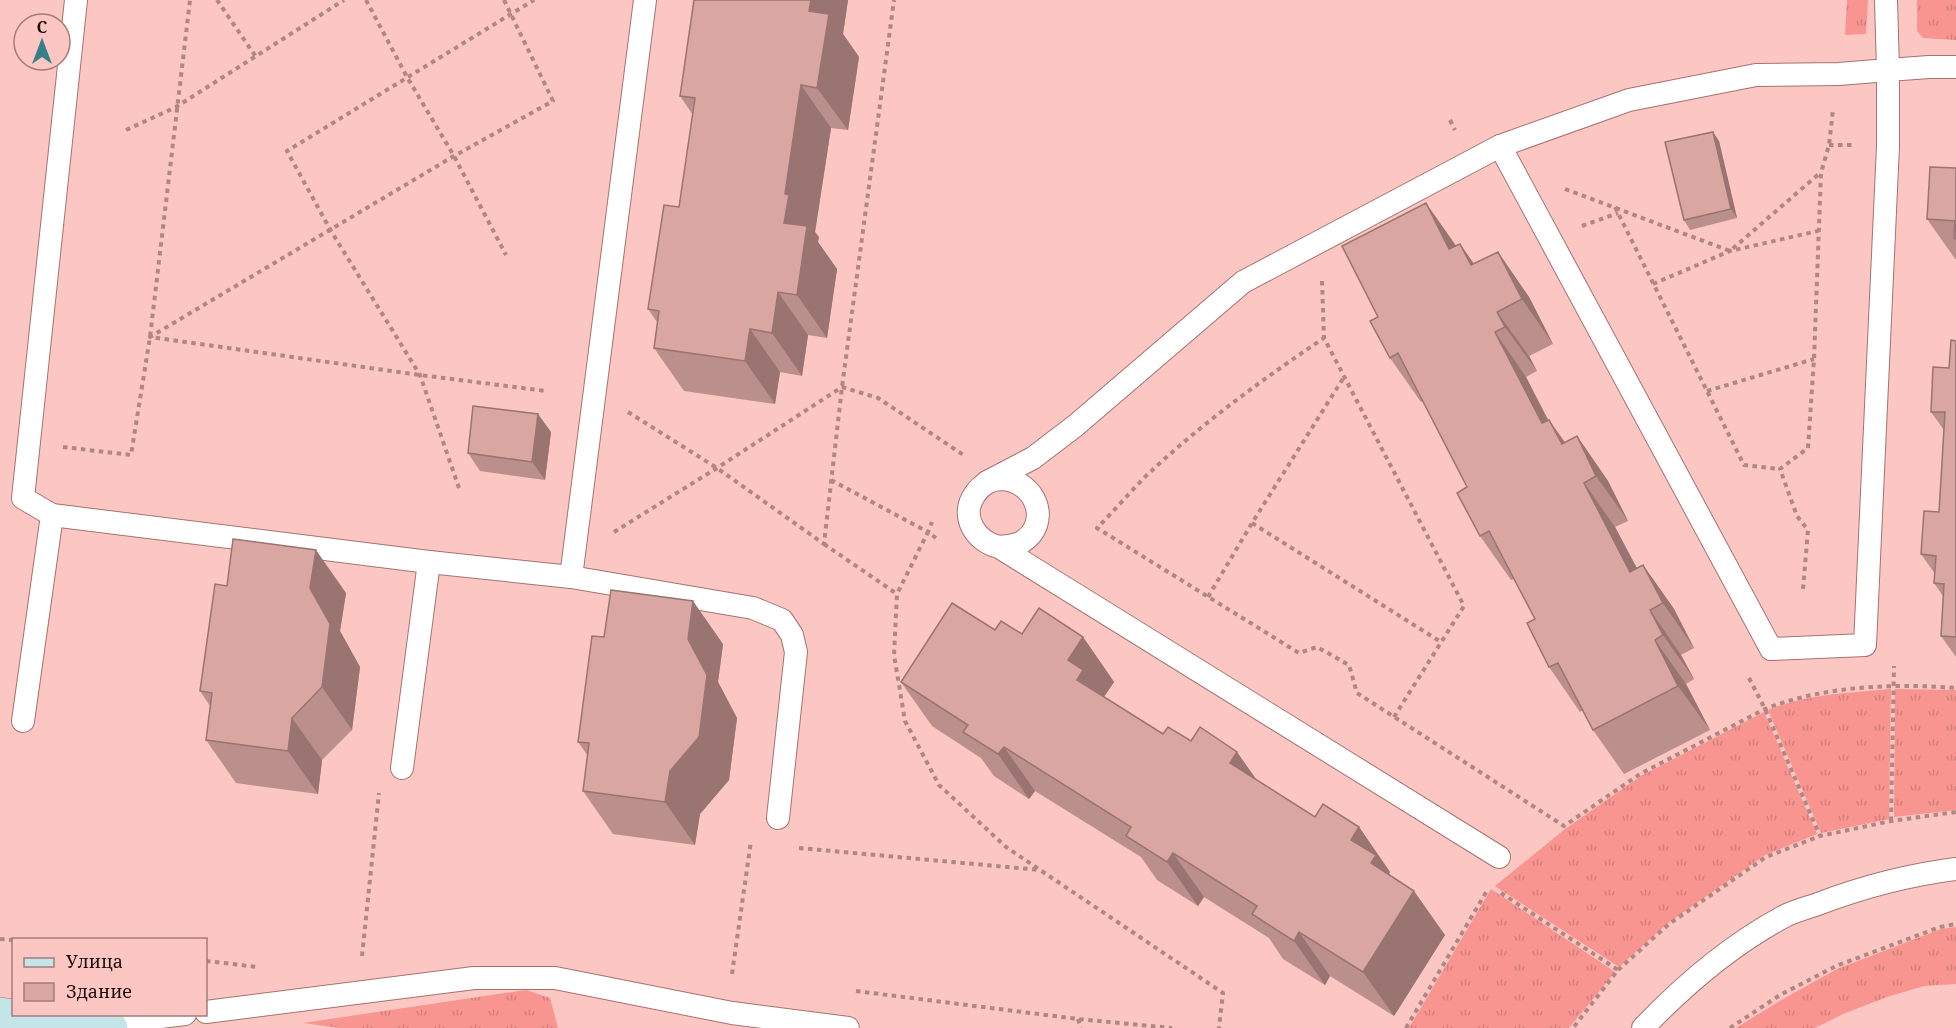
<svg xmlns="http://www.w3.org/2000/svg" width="1956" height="1028" viewBox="0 0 1956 1028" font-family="'Noto Serif',serif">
<defs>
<pattern id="grass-tufts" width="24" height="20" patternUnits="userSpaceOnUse" patternTransform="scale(1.5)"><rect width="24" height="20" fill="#f89590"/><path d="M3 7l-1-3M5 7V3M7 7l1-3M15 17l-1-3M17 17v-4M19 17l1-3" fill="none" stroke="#d47f7b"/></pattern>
</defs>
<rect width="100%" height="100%" fill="#fcc6c2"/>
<g fill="url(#grass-tufts)">
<path d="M1847,0H1868L1866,34L1845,35Z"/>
<path d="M1917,0H1956V40L1923,38L1917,31Z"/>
<path d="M1891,689L1889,819L1821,833L1768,710C1806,694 1850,693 1891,689Z"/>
<path d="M1895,689L1956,690V810L1894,817Z"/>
<path d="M1764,712L1817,834L1765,855L1668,923L1619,967L1495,886L1565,829L1641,776Z"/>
<path d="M1491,889L1615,972L1569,1028H1409Z"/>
<path d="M1956,927V984L1924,986L1887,997L1843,1014L1815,1028H1736L1783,999L1837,969L1941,929Z"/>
<path d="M526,990L550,998L558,1028H340L303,1023Z"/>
</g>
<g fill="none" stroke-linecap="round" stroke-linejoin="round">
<g stroke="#a47370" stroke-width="24">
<g id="lane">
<path d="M76,0L23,498L52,515L429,562L571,577L645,0"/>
<path d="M1500,146L1771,649L1865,645L1888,146V70L1929,67H1956"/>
<path d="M987,482L1033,458L1075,426L1243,282L1500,146L1629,100L1756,75L1839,74L1888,70L1886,0"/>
<path d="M999,547C1007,546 1015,546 1022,542C1052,523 1036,481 1002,479C991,479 981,485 975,494C959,516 976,542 999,547L1499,857"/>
<path d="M571,577L753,608L782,620L792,635L796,652L778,818"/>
<path d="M23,721L52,515"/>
<path d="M402,768L429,562"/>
<path d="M206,1012L474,978H555L732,1013L848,1028"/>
<path d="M97,1025L185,1014"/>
<path d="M1643,1028C1684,985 1731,945 1783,917C1794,911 1807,908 1818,904C1863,887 1908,875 1956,869"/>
</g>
</g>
<g stroke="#a47370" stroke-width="34">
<path id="secondary" d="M0,1014L111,1028"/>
</g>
<g stroke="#b18784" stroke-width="4" stroke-dasharray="4.5 4.5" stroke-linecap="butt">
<path d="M217,0L256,57"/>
<path d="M366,0L407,77L454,156L506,255"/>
<path d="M504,0L553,101L454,156L150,337L420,375L546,391"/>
<path d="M1450,120L1455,130"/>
<path d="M126,130L176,107L344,0"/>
<path d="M1829,145H1852"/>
<path d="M1565,189L1730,251L1820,173"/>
<path d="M1615,207L1744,465L1780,469"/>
<path d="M1582,226L1618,213"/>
<path d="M1322,281L1324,338"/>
<path d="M1653,284L1730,251L1818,231"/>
<path d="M1707,391L1814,359"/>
<path d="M628,412L717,468L824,544L842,387L894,0"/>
<path d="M63,447L131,455L150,337L190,0"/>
<path d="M831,480L928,532L932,522"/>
<path d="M459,488L420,375L331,231L287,151L534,0"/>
<path d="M1252,523L1441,642"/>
<path d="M614,532L717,468L842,387L878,398L965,456"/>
<path d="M936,538L928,532L897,594L894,655L905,721L939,785L1006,847L1223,993L1219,1028"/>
<path d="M824,544L897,594"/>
<path d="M1803,589L1808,530L1797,516L1780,469L1808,448L1814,359L1821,173L1829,145L1833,110"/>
<path d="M1208,597L1252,523L1344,377"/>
<path d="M1749,678L1765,709L1820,836"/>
<path d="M1394,717L1464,606L1324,338C1263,379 1201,424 1147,475C1130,492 1114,511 1097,528L1299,653L1317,647L1349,665L1357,693L1564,826L1640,774L1765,709C1823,686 1894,683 1956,688"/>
<path d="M1891,821L1894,666"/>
<path d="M799,848L1040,870"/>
<path d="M1501,893L1618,970L1573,1028"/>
<path d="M0,939L14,940"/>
<path d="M362,956L379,793"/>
<path d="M206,961L258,967"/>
<path d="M1618,970L1669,924L1766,857L1820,836L1891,821L1956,812"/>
<path d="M732,974L751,841"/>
<path d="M856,991L1078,1019L1172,1028"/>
<path d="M1078,1019L1081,1028"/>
<path d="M1406,1028L1488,889"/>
<path d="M1730,1028L1780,995L1836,966L1940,927L1956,924"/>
</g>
<use href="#lane" stroke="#fff" stroke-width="22"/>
<use href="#secondary" stroke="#c3e5e8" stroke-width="33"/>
</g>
<g fill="#bb8f8b">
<path d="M694,0H848L843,34L859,57L848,130L831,128L815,232L819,237L818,242L837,269L827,338L808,335L802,376L780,372L775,404L684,391L654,348L657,322L648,309L679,207L693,115L680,96Z"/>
<path d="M1719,141L1737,218L1690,230L1684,220Z"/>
<path d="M1956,168V260L1927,219Z"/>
<path d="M1460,244L1474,264L1498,252L1529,297L1553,344L1529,356L1537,371L1526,377L1548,421L1549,420L1565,442L1577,436L1608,481L1628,521L1615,527L1637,568L1643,565L1674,609L1694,648L1681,655L1694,679L1686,684L1710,730L1624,774L1593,730L1583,710L1580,712L1549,667L1535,619L1514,579L1511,580L1480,536L1467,487L1423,401L1421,402L1390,358L1378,317L1456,246Z"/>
<path d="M1956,341V657L1941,636L1943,596L1934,583L1935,574L1921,554L1939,512L1944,430L1931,412L1949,368Z"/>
<path d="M551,432L545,480L480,471L468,453Z"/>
<path d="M346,593L340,631L360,667L352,730L322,760L318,794L236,783L206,740L210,706L200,691Z"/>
<path d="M995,630L1022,634L1083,637L1114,682L1104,697L1163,734L1258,781L1315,817L1359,827L1390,872L1389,874L1390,875L1445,935L1394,1016L1330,976L1325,985L1283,959L1269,938L1204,897L1198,906L1157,880L1141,857L1035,791L1029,799L994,776L981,758L932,726L901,682Z"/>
<path d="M604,637L723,644L718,682L737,718L729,780L700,814L695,845L613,834L583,791L588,756L578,742Z"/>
</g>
<g fill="#997471">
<path d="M811,0H848L843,34L859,57L848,130L817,88L809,11Z"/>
<path d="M801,85L831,128L815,232L819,237L818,242L837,269L827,338L797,295L784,223L785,194Z"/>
<path d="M1713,132L1719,141L1737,218L1731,209Z"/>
<path d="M1426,203L1457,247L1449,249Z"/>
<path d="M1460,244L1491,288L1471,265Z"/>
<path d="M1498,252L1529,297L1553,344L1522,299Z"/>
<path d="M778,292L808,335L802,376L772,333Z"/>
<path d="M1497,312L1529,356L1537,371L1505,327Z"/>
<path d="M750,329L780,372L775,404L745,361Z"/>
<path d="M1495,332L1526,377L1573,468L1542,423Z"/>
<path d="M538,414L551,432L545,480L532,462Z"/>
<path d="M1549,420L1580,465L1562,444Z"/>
<path d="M1577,436L1608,481L1628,521L1596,476Z"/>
<path d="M1584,483L1615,527L1657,607L1630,572Z"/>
<path d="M316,550L346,593L340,631L360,667L352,730L322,687L310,588Z"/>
<path d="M1643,565L1674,609L1694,648L1663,603Z"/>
<path d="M693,601L723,644L718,682L737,718L729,780L700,814L695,845L665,802Z"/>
<path d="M1650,610L1681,655L1694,679L1663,635Z"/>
<path d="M1083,637L1114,682L1103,698L1077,680L1068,660Z"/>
<path d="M1655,640L1686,684L1710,730L1678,686Z"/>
<path d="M292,718L322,760L318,794L288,751Z"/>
<path d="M1004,747L1035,791L1029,799L998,754Z"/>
<path d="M1237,752L1268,796L1230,763Z"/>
<path d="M1359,827L1390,872L1389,874L1407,899L1382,884L1351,840Z"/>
<path d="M1173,853L1204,897L1198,906L1167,862Z"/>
<path d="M1414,891L1445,935L1394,1016L1363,972Z"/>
<path d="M1299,932L1330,976L1325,985L1294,941Z"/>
</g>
<g fill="#daa6a2" stroke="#997471" stroke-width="1.5">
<path d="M694,0H811L809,11L829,14L817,88L801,85L785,194L789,195L784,223L807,226L797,295L778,292L772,333L750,329L745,361L654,348L659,311L648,309L664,205L679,207L695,98L680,96Z"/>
<path d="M1713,132L1731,209L1684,220L1665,142Z"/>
<path d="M1930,167L1956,168V239L1954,238L1955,221L1927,219Z"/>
<path d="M1426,203L1449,249L1460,244L1471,265L1498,252L1522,299L1497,312L1505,327L1495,332L1542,423L1549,420L1562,444L1577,436L1596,476L1584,483L1630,572L1643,565L1663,603L1650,610L1663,635L1655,640L1678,686L1593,730L1558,663L1549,667L1527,623L1535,619L1489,531L1480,536L1457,493L1467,487L1398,353L1390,358L1370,321L1378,317L1342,246Z"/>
<path d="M1951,340L1956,341V637L1941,636L1944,584L1934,583L1936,556L1921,554L1924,511L1939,512L1945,412H1931L1933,367L1949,368Z"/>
<path d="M473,406L538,414L532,462L468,453Z"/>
<path d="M233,539L316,550L310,588L330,624L322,687L292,718L288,751L206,740L212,693L200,691L215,584L227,586Z"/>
<path d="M611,590L693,601L688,639L707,675L699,737L670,771L665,802L583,791L589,743L578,742L592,636L604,637Z"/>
<path d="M952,603L995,630L1001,621L1022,634L1039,608L1083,637L1068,660L1083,670L1077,680L1163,734L1168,727L1191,741L1200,727L1237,752L1230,763L1315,817L1323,804L1359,827L1351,840L1376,855L1371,863L1414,891L1363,972L1299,932L1294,941L1252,914L1257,906L1173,853L1167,862L1126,836L1131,827L1004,747L998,754L963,732L968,725L901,682Z"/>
</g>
<rect x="12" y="938" width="195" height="78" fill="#fcc6c2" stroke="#a37c79" stroke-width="1.5"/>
<rect x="24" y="958" width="30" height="9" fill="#c3e5e8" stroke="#a37c79" stroke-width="1.5"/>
<text x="66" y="968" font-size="18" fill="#1e0c0b">Улица</text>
<rect x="24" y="983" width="30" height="18" fill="#daa6a2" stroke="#a37c79" stroke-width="1.5"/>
<text x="66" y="998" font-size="18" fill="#1e0c0b">Здание</text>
<g transform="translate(42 42)"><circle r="28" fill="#fcc6c2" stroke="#a37c79" stroke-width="1.5"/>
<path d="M0-4.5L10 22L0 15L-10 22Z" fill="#377f86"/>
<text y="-9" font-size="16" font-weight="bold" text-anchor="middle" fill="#1e0c0b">С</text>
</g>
</svg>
